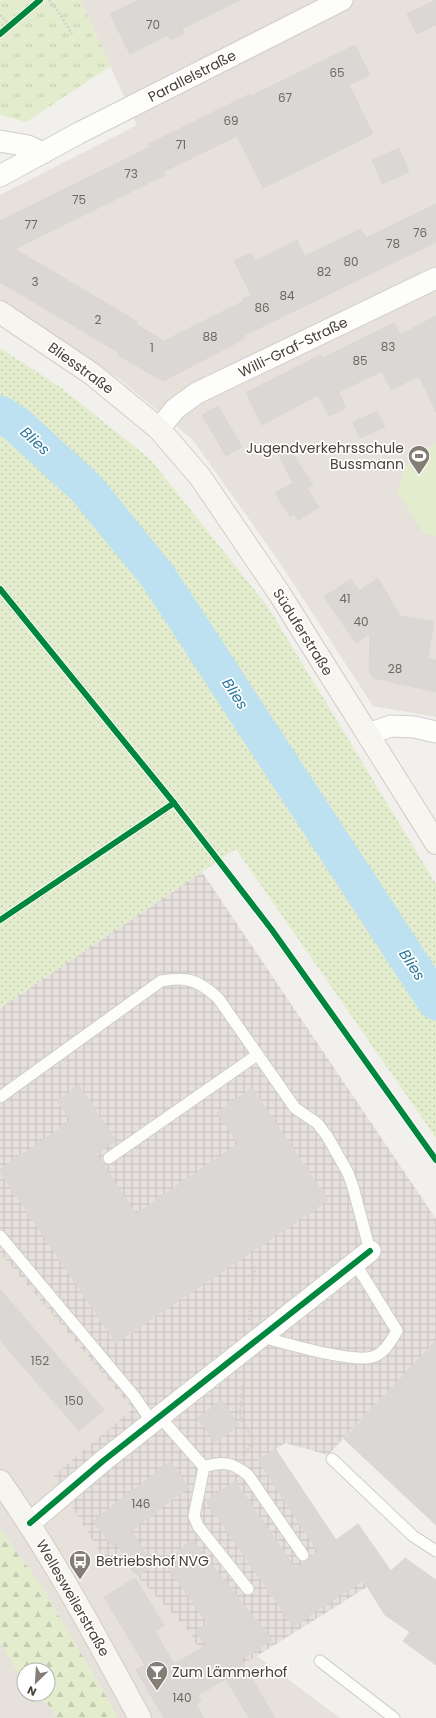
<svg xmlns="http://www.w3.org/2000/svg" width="436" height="1718" viewBox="0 0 436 1718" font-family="Poppins,sans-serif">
<defs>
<pattern id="industrial-grid" width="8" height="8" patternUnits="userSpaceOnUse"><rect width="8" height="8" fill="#e5e0dc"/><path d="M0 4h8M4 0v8" fill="none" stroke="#c6c1be"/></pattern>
<pattern id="grass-dots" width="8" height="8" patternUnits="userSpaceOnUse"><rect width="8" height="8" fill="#e3eccd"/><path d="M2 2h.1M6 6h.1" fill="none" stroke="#c4ccb1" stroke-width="1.8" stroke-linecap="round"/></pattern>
<pattern id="forest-firs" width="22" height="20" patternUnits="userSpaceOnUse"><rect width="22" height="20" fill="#e3eccd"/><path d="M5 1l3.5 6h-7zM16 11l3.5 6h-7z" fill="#c4ccb1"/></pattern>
<pattern id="park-tufts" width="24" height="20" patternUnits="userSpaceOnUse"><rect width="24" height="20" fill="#e3eccd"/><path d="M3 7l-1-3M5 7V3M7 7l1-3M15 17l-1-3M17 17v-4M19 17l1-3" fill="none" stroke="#c4ccb1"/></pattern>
</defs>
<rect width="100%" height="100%" fill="#f2f0ed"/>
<g fill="#e6e1da">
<path d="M80,0H436V717L373,706L278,560L192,439L119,379L0,299V195L137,125Z"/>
<path d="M0,1253L134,1409L53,1476L104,1559L120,1558L187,1629L218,1679L257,1656L340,1718H117L111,1705L42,1587L0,1529Z"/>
<path d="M0,1641L24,1683V1694H36L51,1708L57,1718H0Z"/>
</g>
<path fill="url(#industrial-grid)" d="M202,872L436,1219V1340L328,1455L285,1443L276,1449L367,1587L257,1656L218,1679L187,1629L120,1558L104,1559L53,1476L133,1409L0,1253V1008Z"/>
<path fill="url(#grass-dots)" d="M0,348L60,387L150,459L268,607L436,884V1138L236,849L0,1008Z"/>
<path fill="url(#forest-firs)" d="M0,1529L42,1587L111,1705L117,1718H57L51,1708L36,1694H48V1670H24V1683L21,1680L0,1641Z"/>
<path fill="url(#park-tufts)" d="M0,0H80L111,66L26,122L0,115Z"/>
<path fill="#e3eccd" d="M436,443V536L423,533L397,491L408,462Z"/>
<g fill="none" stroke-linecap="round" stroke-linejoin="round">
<path stroke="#bde1f0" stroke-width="37" d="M0,414L16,424L86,488L157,575L436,1002"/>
</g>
<g fill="#dad7d4" stroke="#dbd7d2">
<path d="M139,0H240L182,29L184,34L170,40L168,35L130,54L110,14Z"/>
<path d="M436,0V25L417,34L407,14Z"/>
<path d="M355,45L370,75L349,85L373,134L263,188L237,136L163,172L165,175L15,249L138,322L136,324L164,341L244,301L242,299L251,295L234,261L251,253L255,261L297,240L305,256L361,229L366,238L436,204V242L243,336L244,339L163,381L118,355L119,353L0,282V221L150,147L149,144L250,94L251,96Z"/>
<path d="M399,148L409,172L382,184L372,160Z"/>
<path d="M436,316V412L419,376L391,390L382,371L339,392L346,408L329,416L318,395L262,425L246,393L320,355L322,358L394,323L400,335Z"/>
<path d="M218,406L242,447L226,456L202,415Z"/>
<path d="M377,411L385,427L360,438L353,422Z"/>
<path d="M286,444L313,485L307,488L319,507L298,521L294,514L290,516L275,493L293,483L276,450Z"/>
<path d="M378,578L400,616L434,622L428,658L436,660V692L373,678L369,672L370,633L356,643L324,597L351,579L359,591Z"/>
<path d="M79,1085L116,1141L96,1154L136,1214L238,1144L217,1112L252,1088L328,1200L116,1343L0,1172V1169L71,1121L57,1101Z"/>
<path d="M0,1289L104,1410L79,1431L0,1340Z"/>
<path d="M436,1340V1525L344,1439Z"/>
<path d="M222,1401L239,1425L215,1442L197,1418Z"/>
<path d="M275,1449L336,1540L358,1524L391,1571L405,1558L436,1580V1665L403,1641L410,1632L385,1615L363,1580L293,1626L206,1501L235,1481L295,1568L307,1561L318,1552L258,1460Z"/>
<path d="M170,1462L189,1487L131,1531L154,1566L138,1576L116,1543L112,1546L93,1521Z"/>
<path d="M192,1540L272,1640L241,1660L275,1718H249L226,1679L198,1695L201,1701L196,1704L204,1718H164L136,1670L145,1665L104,1597L135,1578L164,1625L155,1631L174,1664L206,1646L196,1632L208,1624L164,1562Z"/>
</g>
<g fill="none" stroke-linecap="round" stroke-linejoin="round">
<g stroke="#d0ceca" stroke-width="13">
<g id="lane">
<path d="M0,1097L161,981C187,976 198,980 218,998L295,1108L317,1123L327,1136L348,1173L353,1187L370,1251"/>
<path d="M109,1158L257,1055"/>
<path d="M0,1236L134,1396L152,1422"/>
<path d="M262,1337C285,1343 351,1363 372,1357C384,1354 391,1341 397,1331L355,1263"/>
<path d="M160,1417L204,1467"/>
<path d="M332,1459L413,1536L436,1551"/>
<path d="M248,1589L198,1526L194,1516L204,1467C223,1461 232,1462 248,1475L303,1555"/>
<path d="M320,1661L394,1718"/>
</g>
</g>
<g stroke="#d0ceca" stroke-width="23">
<g id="street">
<path d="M0,141L28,146L43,153"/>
<path d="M0,176L79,133L342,0"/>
<path d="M159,429L175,409L197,393L436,278"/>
<path d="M368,734L391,726L414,727L436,732"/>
<path d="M30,1523L103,1461L370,1251"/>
</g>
</g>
<g stroke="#d2ccc4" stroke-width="24">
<g id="secondary">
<path d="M0,312L92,374L159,429L201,478L279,593L436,843"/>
<path d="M0,1481C53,1556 96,1637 140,1718"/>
</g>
</g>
<g stroke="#d2d0cb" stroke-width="2.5" stroke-dasharray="2 2" stroke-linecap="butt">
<path d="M49,0L56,8L72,34"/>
<path d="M0,15L11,26"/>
<path d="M249,1320L255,1266"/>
<path d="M244,1377L240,1416L253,1441L245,1454"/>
</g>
<use href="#lane" stroke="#fdfdfc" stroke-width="11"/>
<use href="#street" stroke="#fdfdfc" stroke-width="21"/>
<use href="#secondary" stroke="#f7f5f0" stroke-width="22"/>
<g stroke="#fff" stroke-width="8">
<g id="cycleway">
<path d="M0,34L40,0"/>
<path d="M0,589L174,803L272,930L436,1160"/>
<path d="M0,920L174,803"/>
<path d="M30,1523L103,1461L370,1251"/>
</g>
</g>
<use href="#cycleway" stroke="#00873e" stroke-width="6"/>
</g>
<defs>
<g id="stadium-pin" transform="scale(1.15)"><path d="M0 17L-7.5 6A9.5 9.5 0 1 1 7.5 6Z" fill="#847e77" stroke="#fff"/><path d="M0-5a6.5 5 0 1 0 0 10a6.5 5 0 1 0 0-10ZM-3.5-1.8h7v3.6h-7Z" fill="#fff"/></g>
<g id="bus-pin" transform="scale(1.15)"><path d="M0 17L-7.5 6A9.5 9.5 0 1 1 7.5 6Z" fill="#847e77" stroke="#fff"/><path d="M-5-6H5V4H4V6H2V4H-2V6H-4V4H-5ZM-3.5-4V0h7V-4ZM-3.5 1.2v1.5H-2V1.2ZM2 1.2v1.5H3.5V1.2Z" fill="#fff"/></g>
<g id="bar-pin" transform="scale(1.15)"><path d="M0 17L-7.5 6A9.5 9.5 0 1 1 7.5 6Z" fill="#847e77" stroke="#fff"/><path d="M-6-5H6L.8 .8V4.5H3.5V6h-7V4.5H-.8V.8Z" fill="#fff"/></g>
</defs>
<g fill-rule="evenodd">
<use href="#stadium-pin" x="419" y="456"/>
<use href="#bus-pin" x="80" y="1561"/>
<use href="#bar-pin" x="157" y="1672"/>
</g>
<g text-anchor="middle" stroke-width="3.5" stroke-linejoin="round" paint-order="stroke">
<g font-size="12" fill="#6f6860">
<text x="153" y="29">70</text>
<text x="337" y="77">65</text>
<text x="285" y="102">67</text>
<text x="231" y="125">69</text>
<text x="181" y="149">71</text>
<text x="131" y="178">73</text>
<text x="79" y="204">75</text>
<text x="31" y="229">77</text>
<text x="420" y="237">76</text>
<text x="393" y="248">78</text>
<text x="351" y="266">80</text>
<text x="324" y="276">82</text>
<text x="35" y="286">3</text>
<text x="287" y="300">84</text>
<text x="262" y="312">86</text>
<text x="98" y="324">2</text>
<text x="210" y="341">88</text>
<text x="388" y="351">83</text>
<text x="152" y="352">1</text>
<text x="360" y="365">85</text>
<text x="345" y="603">41</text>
<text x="361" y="626">40</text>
<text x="395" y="673">28</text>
<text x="40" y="1365">152</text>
<text x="74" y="1405">150</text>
<text x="141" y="1508">146</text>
<text x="182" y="1702">140</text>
</g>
<g font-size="14" fill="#494138" stroke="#fff">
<text transform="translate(192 76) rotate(-27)" y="5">Parallelstraße</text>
<text transform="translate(293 347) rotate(-26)" y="5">Willi-Graf-Straße</text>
<text transform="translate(81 368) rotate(36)" y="5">Bliesstraße</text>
<text transform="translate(303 632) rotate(58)" y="5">Süduferstraße</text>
<text transform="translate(73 1598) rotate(60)" y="5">Wellesweilerstraße</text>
</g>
<g font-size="14" fill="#494138" stroke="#fff" text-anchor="start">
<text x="404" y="453" text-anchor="end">Jugendverkehrsschule<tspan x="404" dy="16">Bussmann</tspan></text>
<text x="96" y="1566">Betriebshof NVG</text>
<text x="172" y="1677">Zum Lämmerhof</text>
</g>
<g font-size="15" font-style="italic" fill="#2a799f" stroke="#fff">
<text transform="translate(35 441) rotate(43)" y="5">Blies</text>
<text transform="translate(235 694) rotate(57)" y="5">Blies</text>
<text transform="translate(412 965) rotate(57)" y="5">Blies</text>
</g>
</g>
<g transform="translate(36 1682) rotate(205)"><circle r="19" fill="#ffffff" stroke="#b6b3af"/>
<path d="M0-3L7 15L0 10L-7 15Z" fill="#847e77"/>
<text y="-6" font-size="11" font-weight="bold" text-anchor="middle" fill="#494138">N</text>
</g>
</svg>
